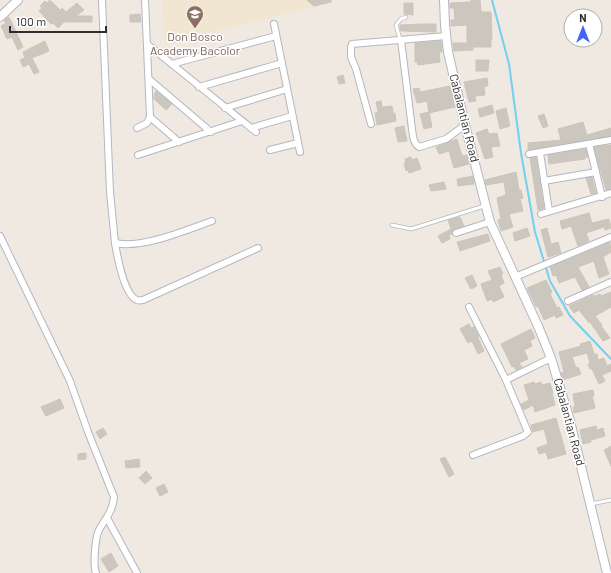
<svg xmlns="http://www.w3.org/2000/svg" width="611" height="573" viewBox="0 0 611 573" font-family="Barlow,sans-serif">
<rect width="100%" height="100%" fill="#efe9e1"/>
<path fill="#f0e6d1" d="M162,0H340L165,44Z"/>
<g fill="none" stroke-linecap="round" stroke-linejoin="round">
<path stroke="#75cff0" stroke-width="2" d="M492,0L509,64L521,153L535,232L550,281L570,316L611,359"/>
</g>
<g fill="#cbc7bf" stroke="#cbc5ba">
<path d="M50,0L60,10L62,8L66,12L77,3L84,10L76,16H92V22H64L58,28L53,23L51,24L39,11L42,8L40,6L45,1L47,3Z"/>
<path d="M307,0H331V2L314,6Z"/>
<path d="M471,0H480L481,12H491L492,39H491V47H473V50L454,51L453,43H467V25L451,26V20H455L454,8H450V3L471,2Z"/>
<path d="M404,3H413V15L404,14Z"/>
<path d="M140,14L141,22H130V15Z"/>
<path d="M9,17L23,47L18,50L12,37L7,39L1,26L6,23L4,20Z"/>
<path d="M423,24H436V32L401,31L400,28V25Z"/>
<path d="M45,41L49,51L32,58L39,72L34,74L29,64L23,67L20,60L25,58L23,52Z"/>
<path d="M441,41L442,52H439L440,62L418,65L417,62H415V43Z"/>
<path d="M476,60H489L488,71H476Z"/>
<path d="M343,75L345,83L339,84L337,77Z"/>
<path d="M487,78L488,86H484L485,95L475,96L476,101L469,102L464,82Z"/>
<path d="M450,86L455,107L429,113L427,101L417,103L413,89L419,88L420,92Z"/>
<path d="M156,91L172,104L166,110L154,99V95Z"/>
<path d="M381,101L382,107L392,106L393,113H395L396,121L377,125L375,113L378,112L376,102Z"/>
<path d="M492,105L494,113L480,117L478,109Z"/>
<path d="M506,108L510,126L500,129L496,111Z"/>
<path d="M429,112L432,127L424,129L420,114Z"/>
<path d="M544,114L548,126L543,128L538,116Z"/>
<path d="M583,122L587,135L611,128V136L528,150V143L561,140L558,129Z"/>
<path d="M404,126L407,141L398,142L395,128Z"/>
<path d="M487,129L489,134L497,133L500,146L491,147L493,157L485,159L476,133Z"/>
<path d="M457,139L462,156L467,155L469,164L454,168L449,151L439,154L436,147Z"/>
<path d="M611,145V189L606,190L594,147Z"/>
<path d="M586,149L588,157H585V159L549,164L548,155Z"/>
<path d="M411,157L412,160L417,158L421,169L409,173L408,170L406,171L404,163H406L405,159Z"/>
<path d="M536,157L544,208L538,210L530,158Z"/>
<path d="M516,172L519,190H521L523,198L520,199L523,211L509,214L513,227L501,231L498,220L501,219L497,198L506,195L504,182L486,185L485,180Z"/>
<path d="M473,176L474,184L458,186L457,179Z"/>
<path d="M592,177L596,193L591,194L586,178Z"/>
<path d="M444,182L446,189L431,191L429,185Z"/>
<path d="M589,213L592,223L609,219L611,228L605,230L604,227L586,233L589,241L578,246L571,226L562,229L560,221Z"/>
<path d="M460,217L464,226L453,230L452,234L449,235L450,239L442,243L438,236L451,229L448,220Z"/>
<path d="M527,228L530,236L515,241L513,233Z"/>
<path d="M547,228L551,244L558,242L561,253L548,257L541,230Z"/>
<path d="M488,234L490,241L460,251L457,242Z"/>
<path d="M610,242L611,252L603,257L609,274L599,278L594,261L578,267L589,287L582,290L575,277L559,283L556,275L553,276L550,267Z"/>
<path d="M500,267L503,274L501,275L504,283L499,286L504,297L493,302L492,299L487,301L481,284L492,280L488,271Z"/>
<path d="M472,275L477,286L471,289L465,278Z"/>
<path d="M546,280L552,292L550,294L557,308L559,307L563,315L556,318L555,315L544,320L538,306L536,307L527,288Z"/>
<path d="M611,292V307L595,316L602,325L601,326L610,338L603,341L590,322L589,323L579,310L574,313L569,306L593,295L595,296L600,294L601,296Z"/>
<path d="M469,324L471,328L474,327L479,337L478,338L484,351L478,354L472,341L468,343L460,329Z"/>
<path d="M531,329L535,338L530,341L532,346L524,350L528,359L519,363L522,367L516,370L514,366L512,367L501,344Z"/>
<path d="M590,341L594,354H597L598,360L604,358L607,366L611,364V371L602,375L605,381L599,384L592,369H590L588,364L590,363L587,353L572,357L576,368L578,367L581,374L563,380L561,373L564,372L559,352L581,346L580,344Z"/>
<path d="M534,382L535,384L541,382L542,385L550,383L553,393H552L555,405L535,412L533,405L524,410L521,404L529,400L524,385Z"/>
<path d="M593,390L594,396H592L595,408L574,413L573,407H575L573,394Z"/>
<path d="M60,399L64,408L46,416L41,407Z"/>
<path d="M556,418L566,454L548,459L546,452L539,454L537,448L548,444L544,429L533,432L531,425Z"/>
<path d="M596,426L597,430L603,428L605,436L591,440V442L583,444L580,430Z"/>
<path d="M103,428L107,434L100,439L96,432Z"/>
<path d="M611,446V466L604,450Z"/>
<path d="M86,453V459L78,460V454Z"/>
<path d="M445,457L454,474L449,477L440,459Z"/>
<path d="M139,459L140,467L126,468L125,461Z"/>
<path d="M146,471L152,478L145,484L139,478Z"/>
<path d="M164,484L168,492L160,496L156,488Z"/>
<path d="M111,553L118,566L109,572L101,559Z"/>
</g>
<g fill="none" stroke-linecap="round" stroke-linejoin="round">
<g stroke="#b4b7c1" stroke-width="4.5">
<g id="lane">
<path d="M400,39L396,25L401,19L406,17"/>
<path d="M392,225L411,229L484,206"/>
<path d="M591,504L611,500"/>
</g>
</g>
<g stroke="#b4b7c1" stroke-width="8">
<g id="street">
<path d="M102,0L110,192L115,243C142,249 186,230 212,221"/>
<path d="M274,24L300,152"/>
<path d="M401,40L412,129C413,136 413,143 419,147L446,139L465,125"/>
<path d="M147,44L256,132"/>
<path d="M172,64L276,36"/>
<path d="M149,79L211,132"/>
<path d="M199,87L282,63"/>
<path d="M225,108L287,89"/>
<path d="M150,117L179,142"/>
<path d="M371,124L356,69L351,57V47L352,44L446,36"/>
<path d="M137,128L147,123L150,117L145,0"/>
<path d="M251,128L292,116"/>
<path d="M589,144L602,197"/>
<path d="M270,150L298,143"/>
<path d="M540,153L549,211"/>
<path d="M529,154L611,140"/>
<path d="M138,155L242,121"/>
<path d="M544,181L596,172"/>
<path d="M541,214L611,193"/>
<path d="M456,233L490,222"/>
<path d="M0,236L70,381L88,432L114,497C113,511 105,519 99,530C95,538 93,565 96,573"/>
<path d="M115,243C117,255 124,295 137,300C139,301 141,300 143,300L258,248"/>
<path d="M515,277L611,237"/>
<path d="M568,301L611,282"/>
<path d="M469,307L506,380L528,432L523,436L473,455"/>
<path d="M506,380L551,358"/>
<path d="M107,518L137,573"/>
</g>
</g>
<g stroke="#b4b7c1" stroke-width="10">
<g id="secondary">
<path d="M444,0L445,25L448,52L465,125L490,222L538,326L551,358L570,421L607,573"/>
<path d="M0,17L18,0"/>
</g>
</g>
<use href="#lane" stroke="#fff" stroke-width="3"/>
<use href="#street" stroke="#fff" stroke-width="6"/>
<use href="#secondary" stroke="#fff" stroke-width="8"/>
</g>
<defs>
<g id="school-pin" transform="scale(0.9)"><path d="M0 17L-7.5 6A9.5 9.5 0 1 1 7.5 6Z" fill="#8d6e63" stroke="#fff"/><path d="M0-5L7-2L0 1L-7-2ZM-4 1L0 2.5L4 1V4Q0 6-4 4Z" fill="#fff"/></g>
</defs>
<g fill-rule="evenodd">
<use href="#school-pin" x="195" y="14"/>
</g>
<g text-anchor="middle" stroke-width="3" stroke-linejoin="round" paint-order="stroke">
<g font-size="12" fill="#785e54" stroke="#fff">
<text x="195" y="41">Don Bosco<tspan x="195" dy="14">Academy Bacolor</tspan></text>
</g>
<g font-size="12" fill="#2e2e2e" stroke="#fff">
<text transform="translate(464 118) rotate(76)" y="4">Cabalantian Road</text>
<text transform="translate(569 422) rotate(75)" y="4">Cabalantian Road</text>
</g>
</g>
<g transform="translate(583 28)"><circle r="19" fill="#ffffff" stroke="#ababab"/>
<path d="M0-3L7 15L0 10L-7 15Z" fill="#4264fb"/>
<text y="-6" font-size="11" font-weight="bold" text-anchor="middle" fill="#2e2e2e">N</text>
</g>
<path d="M10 26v6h96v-6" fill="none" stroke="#2e2e2e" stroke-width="2"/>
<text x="16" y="26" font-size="12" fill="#2e2e2e" stroke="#ffffff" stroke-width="3" paint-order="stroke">100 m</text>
</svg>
